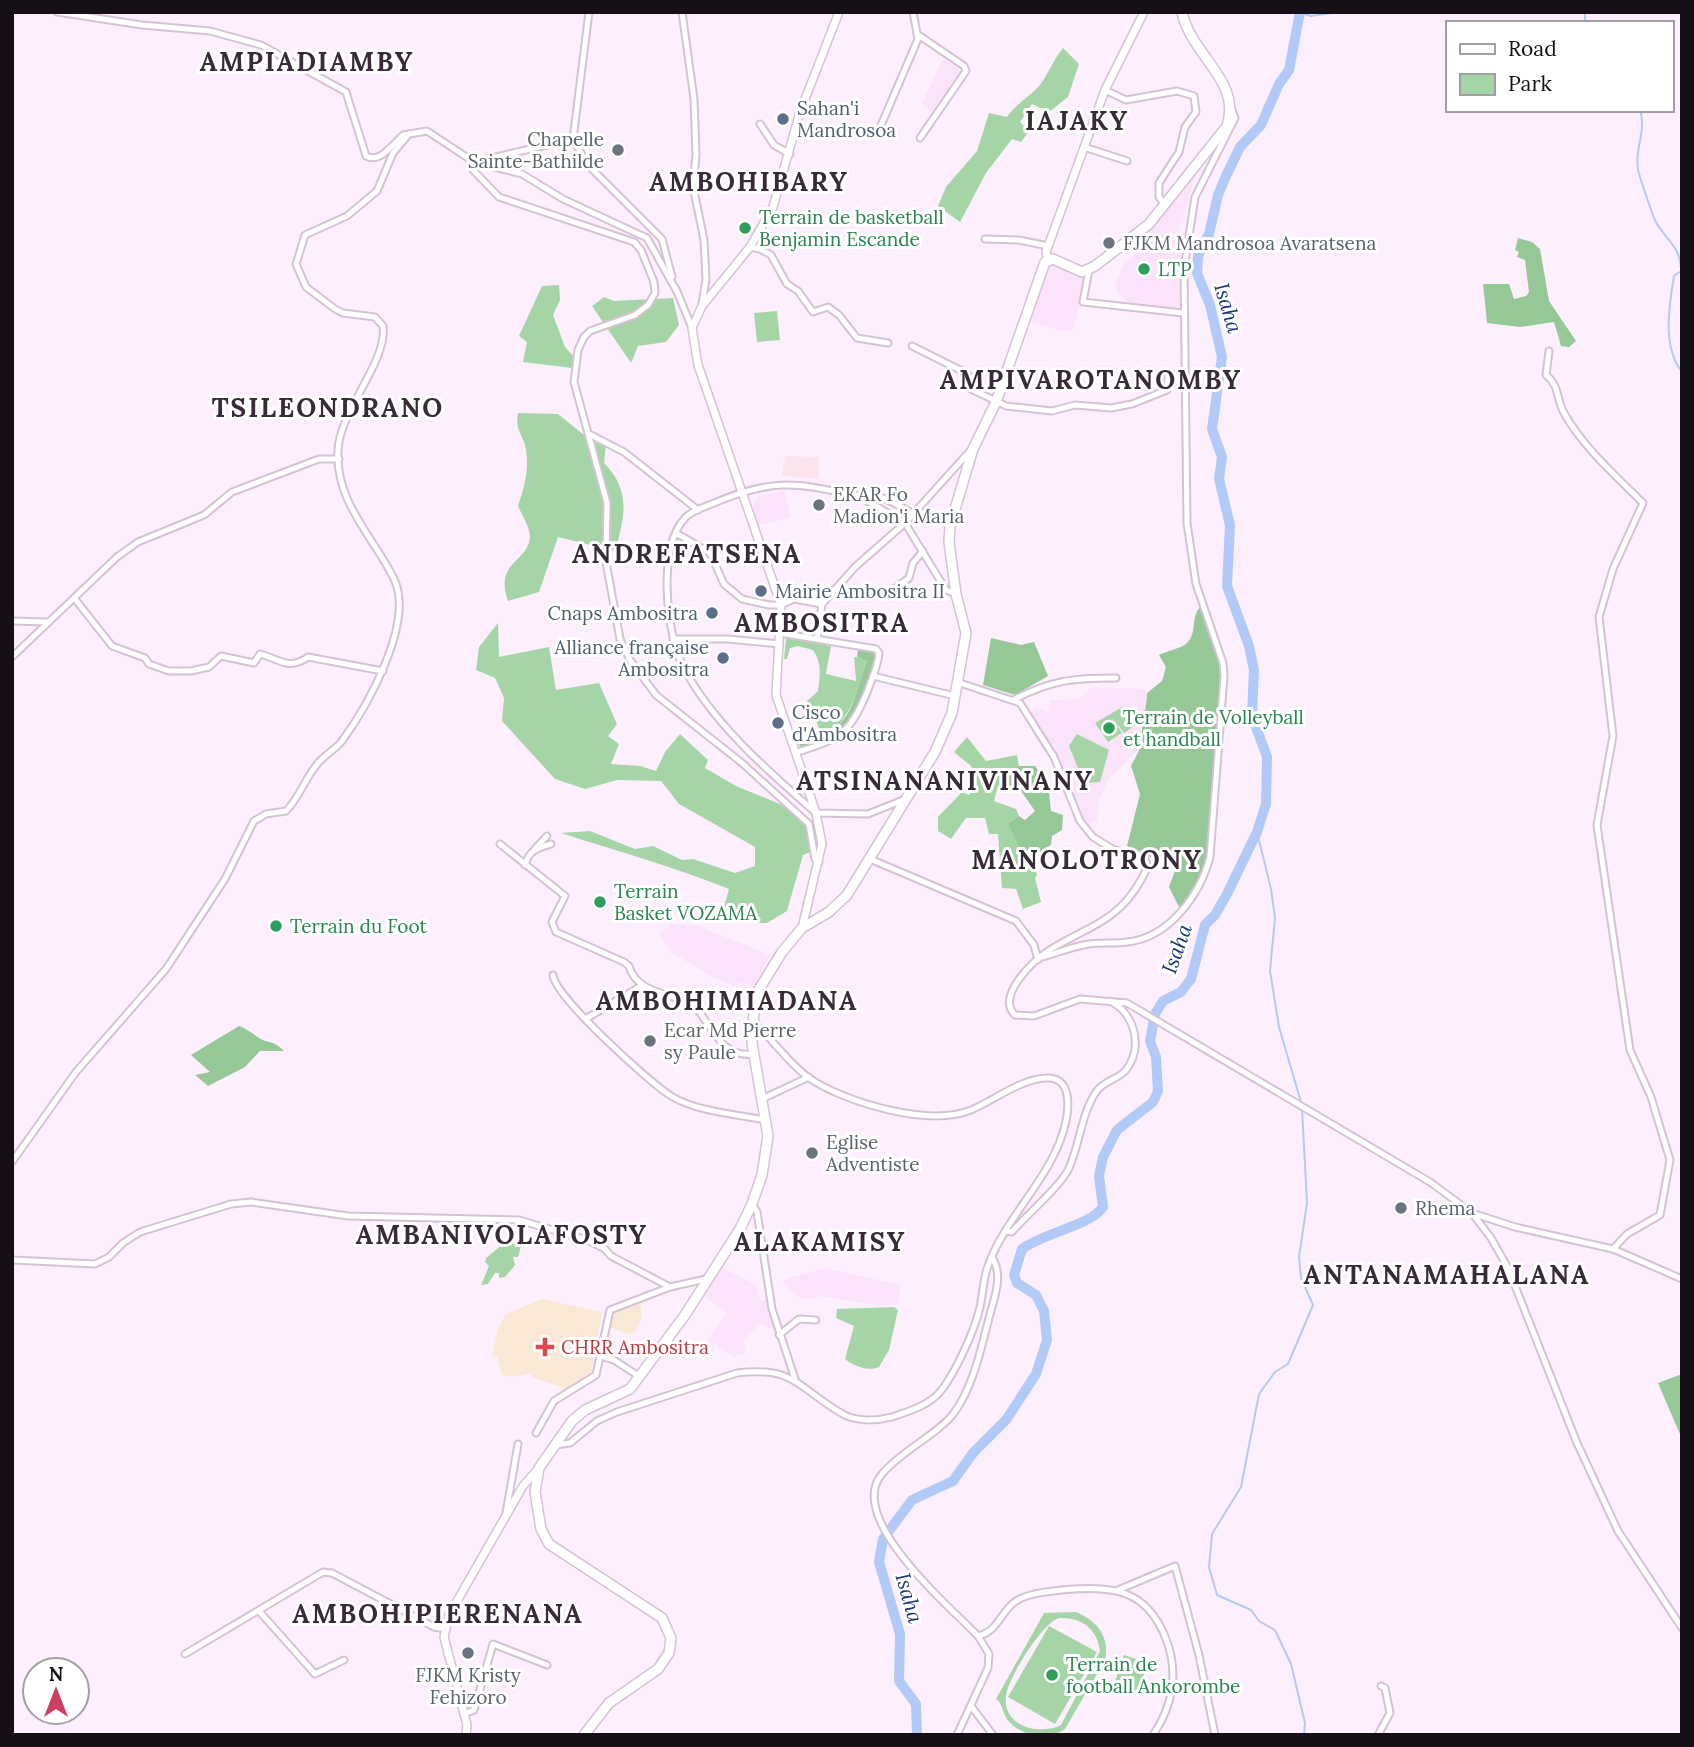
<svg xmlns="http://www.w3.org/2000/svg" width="1694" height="1747" viewBox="0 0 1694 1747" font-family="Lora,serif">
<rect width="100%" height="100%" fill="#feeffe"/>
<g fill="#fce3fc">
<path d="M943,59L962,72L932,112L922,103Z"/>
<path d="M1195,174L1173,251L1183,257L1181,312L1132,306L1117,293L1115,284L1123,265L1136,253L1133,241L1191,175Z"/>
<path d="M1053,263L1080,275L1084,283L1074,329L1066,332L1026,321L1045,266Z"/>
<path d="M786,491L790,518L758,525L753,506L757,496Z"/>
<path d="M1092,687L1146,689V721L1138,750L1108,780L1099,800L1097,821L1087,825L1057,757L1030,712L1036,707L1048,712L1050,700L1079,699Z"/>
<path d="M672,924L696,925L770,955L754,987L739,982L734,986L710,976L668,950V946L658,934Z"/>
<path d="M721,1267L757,1286L760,1300H768L774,1330L760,1324L743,1341L746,1353L733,1357L707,1340L726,1314L702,1294Z"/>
<path d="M826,1268L901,1285L898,1305H876L819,1296L814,1299L801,1298L783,1284L785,1279Z"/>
</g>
<path fill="#fbe3ee" d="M785,456L819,457V479L782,476Z"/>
<g fill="#f8e8d5">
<path d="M542,1299L602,1312L591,1374L567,1389L531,1377L532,1373L513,1377L502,1375L497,1356H492L498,1329L506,1314Z"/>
<path d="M640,1300L642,1317L635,1332L627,1334L610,1327L617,1308Z"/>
</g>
<g fill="#a5d5a6" fill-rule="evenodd">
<path d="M1063,48L1079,64L1068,97L1049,112L1032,104L1020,122L1029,131L1021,142L1012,139L986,173L960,222L938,206L946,187L977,151L989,113L1007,117C1016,104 1029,97 1039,86C1048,75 1053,60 1063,48Z"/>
<path d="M559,285L560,300L553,315L565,347L575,358L572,368L523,362L527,342L519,336L542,286Z"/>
<path d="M604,297L614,301L673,298L679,325L666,342L638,346L631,363L592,306Z"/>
<path d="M777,311L780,340L757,342L754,313Z"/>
<path d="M518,413L558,414L594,443L606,444L604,463C631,490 625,517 615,551L558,537L539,592L508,601C494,561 528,563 530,537C530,528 522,515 518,506C525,485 530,467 525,445C521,432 515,428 518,413Z"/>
<path d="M498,623L499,657L549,647L556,690L599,683L617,724L608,736L619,744L611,764L640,766L656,771L665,752L680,734L708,760L705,768L736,786L792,809L809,827L813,851L803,855L787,911L767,923H724L721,917L729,889C674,867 617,851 561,833L590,831L635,849L653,846L682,860L693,859L735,873L755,866V847L679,804L661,781L617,780L585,789L555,779L502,721L504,698L495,678L476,670L479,647Z"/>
<path d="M786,638L831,646L826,674L856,681L854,657L867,659C857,689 852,721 823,737L807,701L818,691C820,675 822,663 813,650L798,646L790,648L787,659H784Z"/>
<path d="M1124,706L1137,724L1124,733L1111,716L1122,733L1108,742L1095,723Z"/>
<path d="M1077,734L1109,750L1100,782L1084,783L1069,746Z"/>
<path d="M967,737L986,761L1017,755L1019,766L1000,771L1003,783L998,786L994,801L1016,809L1019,816L1008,823L1030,847L1037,875L1035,878L1041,902L1023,909L1016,889L1002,888L998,834H989L985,818H966L951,839L938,831V817L962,792L969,795L976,782L971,766L954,752Z"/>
<path d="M513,1236L521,1246L518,1257H513L515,1265L505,1277L499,1278V1273H495L488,1284L481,1285L489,1266L485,1262L486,1258Z"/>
<path d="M894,1307L898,1310L889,1350L879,1367C868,1372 854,1366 845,1359L854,1326L836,1318L837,1309Z"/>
<path d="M1076,1612C1097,1621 1110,1636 1105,1660L1065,1729C1047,1741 1019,1736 1007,1719C1002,1712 1003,1704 996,1699L1044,1613ZM1059,1618C1081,1617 1097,1628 1100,1651L1061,1725C1039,1736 1002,1726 1006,1696C1008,1678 1042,1623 1059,1618Z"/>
<path d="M1049,1626L1097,1652L1055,1724L1008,1697Z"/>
<path d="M1124,1655L1148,1663L1137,1695L1113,1687Z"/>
</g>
<g fill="#95c797">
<path d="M1518,238L1532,242L1540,249L1549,301L1576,341L1569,347L1561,346L1554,322L1520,327L1487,323L1483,284H1509L1514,299L1526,296L1529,292L1525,260L1517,257L1519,252L1515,250Z"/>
<path d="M1200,607L1222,664L1221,677L1208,857L1200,878L1180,909L1169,887L1179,860L1174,858L1163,863L1127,846L1140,794L1131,766L1143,743C1139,727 1147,710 1147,693L1162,681L1166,667L1159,655C1167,651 1179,649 1186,644C1198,634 1190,618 1200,607Z"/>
<path d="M991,638L1021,645L1034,642L1048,676L1015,695L983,685Z"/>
<path d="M858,649L875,652L877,656C863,709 855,732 800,747L799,744C854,729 850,708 867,660L857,657Z"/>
<path d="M1019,766H1035L1048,784L1051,811L1063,815L1062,830L1052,836L1051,845L1042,850L1045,860L1034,864L1030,848L1021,851L1008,823L1019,816L1025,820L1035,811L1021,791L1003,783L1000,771Z"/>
<path d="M239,1026C247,1029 252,1033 259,1038C269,1044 274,1040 284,1051H260L245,1067L208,1086L195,1075L210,1072L191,1055Z"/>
<path d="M1682,1374V1439L1658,1383Z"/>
</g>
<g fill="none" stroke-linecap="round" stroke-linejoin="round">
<g stroke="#b2caf7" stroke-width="2">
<path d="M1585,12V23"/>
<path d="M1301,13L1311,16L1338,12"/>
<path d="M1640,110C1647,131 1634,149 1638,169C1638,173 1653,216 1655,220C1664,239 1682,247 1681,271L1674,276C1669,306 1662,347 1682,372"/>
<path d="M1257,832L1271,889L1275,918L1270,971L1279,1027L1301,1102"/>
<path d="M1302,1108L1307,1203L1299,1257L1301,1278L1313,1305L1288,1364L1275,1372L1259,1394L1241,1487L1212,1534L1209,1567L1217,1595L1251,1610L1259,1621L1275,1630L1291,1664L1305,1723L1304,1735"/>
</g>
<path stroke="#b2caf7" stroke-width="10" d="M917,1735L916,1704L899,1681L900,1634L879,1562L881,1550L883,1539L912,1500L953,1481L973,1453L1006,1420L1036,1374L1047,1340L1044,1311L1036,1295L1017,1283L1014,1275L1022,1249C1045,1232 1090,1226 1103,1207L1099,1176L1103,1157L1117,1130L1153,1102L1158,1091L1156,1057L1150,1041L1155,1014L1163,1001L1181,992L1191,979L1205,925L1215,915L1227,894L1257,832L1266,804L1267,757L1252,716L1254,670L1249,646L1227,586L1230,525L1219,479L1222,457L1212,429L1222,357L1210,305L1197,273L1198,256L1209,234L1218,195L1226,176L1240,147L1261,125L1279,84L1289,70L1300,12"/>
<g stroke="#d5c3d5" stroke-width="9">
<g id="minor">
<path d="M57,12L142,25L210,31L261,45L346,92L366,156C380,164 393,144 403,135L409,134"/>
<path d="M589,12L573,139L588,165L662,239L672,277"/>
<path d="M682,12L694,99L696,155L693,186L704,240L706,279L702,304"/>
<path d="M917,34L964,66L966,71L920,138"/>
<path d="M1105,90L1126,100L1177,91L1194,96L1196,112L1185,127L1179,152L1159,183V197L1164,204"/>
<path d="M760,124L774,145L790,154"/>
<path d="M879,130L918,39L913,12"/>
<path d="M573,139L474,162L473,170L499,197L634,242L641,250L654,282L655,293L648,305L635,315L590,331L584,337L578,350L574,382L607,503L606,562L620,639L630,660L656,695L742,763L809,824L815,859L819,862"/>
<path d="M1084,147L1127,161"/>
<path d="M985,239L1019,240L1048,246"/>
<path d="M750,247L760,249L771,255L787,284L798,291L813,312L828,307L839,315L857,338L888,343"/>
<path d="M1089,270L1083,302L1183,313"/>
<path d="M676,289L692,328"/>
<path d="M912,346L966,373L971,378V389L1006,406L1052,411L1075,405L1111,408L1132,404L1167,390L1168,376L1185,372"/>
<path d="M1549,351L1546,375C1560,386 1556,399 1564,413C1583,447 1616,476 1643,503L1613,569L1599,617L1613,736L1597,825L1630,1050L1651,1097L1670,1160L1660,1215L1627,1234L1613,1249"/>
<path d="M589,434L624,452L698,510"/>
<path d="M862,498L905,523L946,590L956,594"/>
<path d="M676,533L710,553L724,584L742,599L769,605H781L794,599L822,604"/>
<path d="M894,589L909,578L913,563L923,551"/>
<path d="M75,599L112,646L145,658L149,664L169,671H191L209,667L221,656L254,663L260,654C280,659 288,671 308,657L383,671"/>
<path d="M12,621L47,622"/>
<path d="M780,633L876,649L879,653C878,666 872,678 868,690C850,733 842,738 798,752"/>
<path d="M673,639H728L779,644"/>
<path d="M817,639L822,604L855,567L905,523L970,451"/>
<path d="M12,657L117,557L138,542L204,515L232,492L319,459H339"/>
<path d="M873,676L955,696"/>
<path d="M960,683L1020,703L1054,757L1080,821L1093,837L1114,850L1143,856C1150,865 1146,871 1141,880C1117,923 1086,927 1048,951C1032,961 996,997 1015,1015L1034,1016L1080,999L1127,1003L1430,1182L1472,1213L1491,1238L1508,1268L1577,1443L1618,1531L1682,1628"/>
<path d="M1015,699C1052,680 1074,678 1116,678"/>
<path d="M903,800L868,814L816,813C770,773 709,720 682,664C666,631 657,545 686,517C693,510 705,507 714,503C771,479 793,482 853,495C860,496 867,495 874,496C886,497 901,507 912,513"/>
<path d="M500,844L565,896L552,922L556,932L624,962L629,966C638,999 685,992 698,1010C713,1030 724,1058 753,1054"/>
<path d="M534,850L547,836"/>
<path d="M870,859L1016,921L1034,945L1038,960"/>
<path d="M525,865C529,850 538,848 551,844"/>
<path d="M1042,957C1058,953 1073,946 1089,944C1102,942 1115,944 1127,942C1169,938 1200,895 1210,857L1224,676L1223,663L1196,584L1187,523L1184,269L1195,197L1235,118L1232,110"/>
<path d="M553,975C555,997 649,1082 671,1096C697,1112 736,1114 765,1120"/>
<path d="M587,1018L643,985"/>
<path d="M762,1099L809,1077"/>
<path d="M12,1162L76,1072L166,969L225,879L254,821L266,814L286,811C299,798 304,781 315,767C322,756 334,751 342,741C367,707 415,622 394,579C373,536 335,502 338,450C340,410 388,361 383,326L375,317L343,313L335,309L306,287L296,264L305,235L347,216L377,191L393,153L409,134L427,131L474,162L522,174L563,199L647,238L676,290"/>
<path d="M752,1204L757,1212L772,1309L795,1379"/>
<path d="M1472,1213L1515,1227L1613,1249L1682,1279"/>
<path d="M1006,1231L1012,1232C1026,1215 1062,1185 1069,1168C1080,1143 1081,1115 1096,1092C1103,1081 1119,1079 1126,1070C1144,1046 1134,1013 1110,1001"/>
<path d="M992,1257C1004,1276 994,1298 989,1318C981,1349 973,1387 954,1413C937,1435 902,1450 882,1474C845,1518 949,1606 978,1636C998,1632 1000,1612 1016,1601C1029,1593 1046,1592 1062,1590C1111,1586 1146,1587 1166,1639C1179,1672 1173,1706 1153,1735"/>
<path d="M12,1260L95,1264L109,1257L123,1243L140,1232L231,1204L251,1202L348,1216L519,1220L587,1240L605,1249L611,1256L670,1287"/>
<path d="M779,1335L799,1319L816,1320"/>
<path d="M601,1356L614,1360L640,1377"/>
<path d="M536,1433L554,1401L596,1375L610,1310L670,1287L706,1279"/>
<path d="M556,1445L570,1443L597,1421L617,1412L737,1373C794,1366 797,1387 841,1413C855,1422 876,1421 892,1417C907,1412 923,1407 935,1397C952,1382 975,1330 980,1307C983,1294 983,1279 988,1266C1006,1215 1055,1175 1066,1121C1069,1106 1071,1079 1049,1078C1023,1077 995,1100 971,1110C929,1127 846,1103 809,1078C788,1063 772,1038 753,1022"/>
<path d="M506,1513L518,1444"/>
<path d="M1118,1590L1175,1566L1199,1655L1215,1735"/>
<path d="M259,1611L315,1674L344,1660"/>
<path d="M185,1654L323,1572L332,1573L434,1627L446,1629"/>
<path d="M971,1706L993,1735"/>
<path d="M464,1714L474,1710L493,1644L547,1665"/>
<path d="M957,1735L988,1668L989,1654L978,1636"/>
<path d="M1378,1735L1390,1713L1385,1688L1381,1686"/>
</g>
</g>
<g stroke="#d5c3d5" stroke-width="10">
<g id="tertiary">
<path d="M1048,260L1046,252L1105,90L1144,12"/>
<path d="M802,928L822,844L816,813L776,695L781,605L698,365L692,328L702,306L750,247L773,207L800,112L839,12"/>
<path d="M466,1735L467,1725L444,1637L449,1615L523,1486L538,1469"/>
</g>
</g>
<g stroke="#d5c3d5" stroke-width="12">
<path id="primary" d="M584,1735L609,1703L658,1669L669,1653L671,1638L662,1618L549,1544L541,1529L535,1492L539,1468L572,1421L585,1410L630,1389L685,1315L740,1229L752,1204L762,1175L768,1136L752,1043L755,996L782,952L802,928L829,912L847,895L935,752L952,713L966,633L956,594L949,542L950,526L973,449L996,402L1045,262L1053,259L1082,272L1095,266L1149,224L1227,126C1242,80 1191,56 1182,12"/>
</g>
<use href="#minor" stroke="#fff" stroke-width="5"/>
<use href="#tertiary" stroke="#fff" stroke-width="7"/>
<use href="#primary" stroke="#fff" stroke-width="9"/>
</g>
<g fill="#5c6f8a" stroke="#fff" stroke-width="2.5">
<circle cx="783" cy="119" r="7"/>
<circle cx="761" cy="591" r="7"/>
<circle cx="712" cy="613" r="7"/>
<circle cx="723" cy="658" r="7"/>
<circle cx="778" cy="723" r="7"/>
</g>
<g fill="#6b7280" stroke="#fff" stroke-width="2.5">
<circle cx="618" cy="150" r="7"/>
<circle cx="1109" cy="243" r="7"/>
<circle cx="819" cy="505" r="7"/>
<circle cx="650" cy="1041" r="7"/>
<circle cx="812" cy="1153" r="7"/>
<circle cx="1401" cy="1208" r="7"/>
<circle cx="468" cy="1653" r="7"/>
</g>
<g fill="#2e9e5b" stroke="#fff" stroke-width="2.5">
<circle cx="745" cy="228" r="7"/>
<circle cx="1144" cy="269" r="7"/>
<circle cx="1109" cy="728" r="7"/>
<circle cx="600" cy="902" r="7"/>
<circle cx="276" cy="926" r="7"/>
<circle cx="1052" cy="1675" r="7"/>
</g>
<path fill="#e0444e" stroke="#fff" stroke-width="2.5" d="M541.5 1336.5h7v7h7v7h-7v7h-7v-7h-7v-7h7z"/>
<g text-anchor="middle" stroke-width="6" stroke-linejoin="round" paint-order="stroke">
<g font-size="19" fill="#4e5e75" stroke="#fff" text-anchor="start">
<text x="797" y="115">Sahan'i<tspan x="797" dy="22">Mandrosoa</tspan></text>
<text x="775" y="598">Mairie Ambositra II</text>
<text x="698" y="620" text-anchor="end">Cnaps Ambositra</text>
<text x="709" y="654" text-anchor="end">Alliance française<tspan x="709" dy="22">Ambositra</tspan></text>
<text x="792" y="719">Cisco<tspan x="792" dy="22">d'Ambositra</tspan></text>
</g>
<g font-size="19" fill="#5b616d" stroke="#fff" text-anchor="start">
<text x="604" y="146" text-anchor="end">Chapelle<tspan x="604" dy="22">Sainte-Bathilde</tspan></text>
<text x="1123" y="250">FJKM Mandrosoa Avaratsena</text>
<text x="833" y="501">EKAR Fo<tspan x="833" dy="22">Madion'i Maria</tspan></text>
<text x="664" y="1037">Ecar Md Pierre<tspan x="664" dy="22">sy Paule</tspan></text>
<text x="826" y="1149">Eglise<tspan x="826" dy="22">Adventiste</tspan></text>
<text x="1415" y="1215">Rhema</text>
<text x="468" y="1682" text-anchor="middle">FJKM Kristy<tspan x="468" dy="22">Fehizoro</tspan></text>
</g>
<g font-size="19" fill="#27864d" stroke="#fff" text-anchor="start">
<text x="759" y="224">Terrain de basketball<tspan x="759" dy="22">Benjamin Escande</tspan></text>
<text x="1158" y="276">LTP</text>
<text x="1123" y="724">Terrain de Volleyball<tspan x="1123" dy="22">et handball</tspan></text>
<text x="614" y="898">Terrain<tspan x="614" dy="22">Basket VOZAMA</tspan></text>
<text x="290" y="933">Terrain du Foot</text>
<text x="1066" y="1671">Terrain de<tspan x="1066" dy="22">football Ankorombe</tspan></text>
</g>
<g font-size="19" fill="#be3a42" stroke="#fff" text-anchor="start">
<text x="561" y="1354">CHRR Ambositra</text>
</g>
<g font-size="21" font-style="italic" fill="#183776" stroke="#fff">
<text transform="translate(1228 308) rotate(73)" y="7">Isaha</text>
<text transform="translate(1177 949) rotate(-70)" y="7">Isaha</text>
<text transform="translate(909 1598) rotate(74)" y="7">Isaha</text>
</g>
<g font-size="26" font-weight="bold" letter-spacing="2" fill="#382a38" stroke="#fff">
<text x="307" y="71">AMPIADIAMBY</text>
<text x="1077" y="130">IAJAKY</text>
<text x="749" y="191">AMBOHIBARY</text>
<text x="1091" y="389">AMPIVAROTANOMBY</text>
<text x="328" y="417">TSILEONDRANO</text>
<text x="687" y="563">ANDREFATSENA</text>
<text x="822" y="632">AMBOSITRA</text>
<text x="945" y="790">ATSINANANIVINANY</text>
<text x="1087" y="869">MANOLOTRONY</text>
<text x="727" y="1010">AMBOHIMIADANA</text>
<text x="502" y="1244">AMBANIVOLAFOSTY</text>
<text x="820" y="1251">ALAKAMISY</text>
<text x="1447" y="1284">ANTANAMAHALANA</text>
<text x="438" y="1623">AMBOHIPIERENANA</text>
</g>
</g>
<rect width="1694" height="1747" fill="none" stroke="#161016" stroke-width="28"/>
<rect x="1446" y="21" width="228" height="91" fill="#ffffff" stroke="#a29fa2" stroke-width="2"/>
<rect x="1460" y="44" width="35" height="10" fill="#ffffff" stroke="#a29fa2" stroke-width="2"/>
<text x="1508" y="56" font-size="21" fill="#161016">Road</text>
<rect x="1460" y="74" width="35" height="21" fill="#a5d5a6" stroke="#a29fa2" stroke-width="2"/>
<text x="1508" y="91" font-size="21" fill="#161016">Park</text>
<g transform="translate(56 1691)"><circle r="33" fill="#ffffff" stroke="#a29fa2" stroke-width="2"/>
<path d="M0-5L12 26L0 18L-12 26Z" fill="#cd3e62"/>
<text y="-10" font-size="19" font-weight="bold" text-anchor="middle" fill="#161016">N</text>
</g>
</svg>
